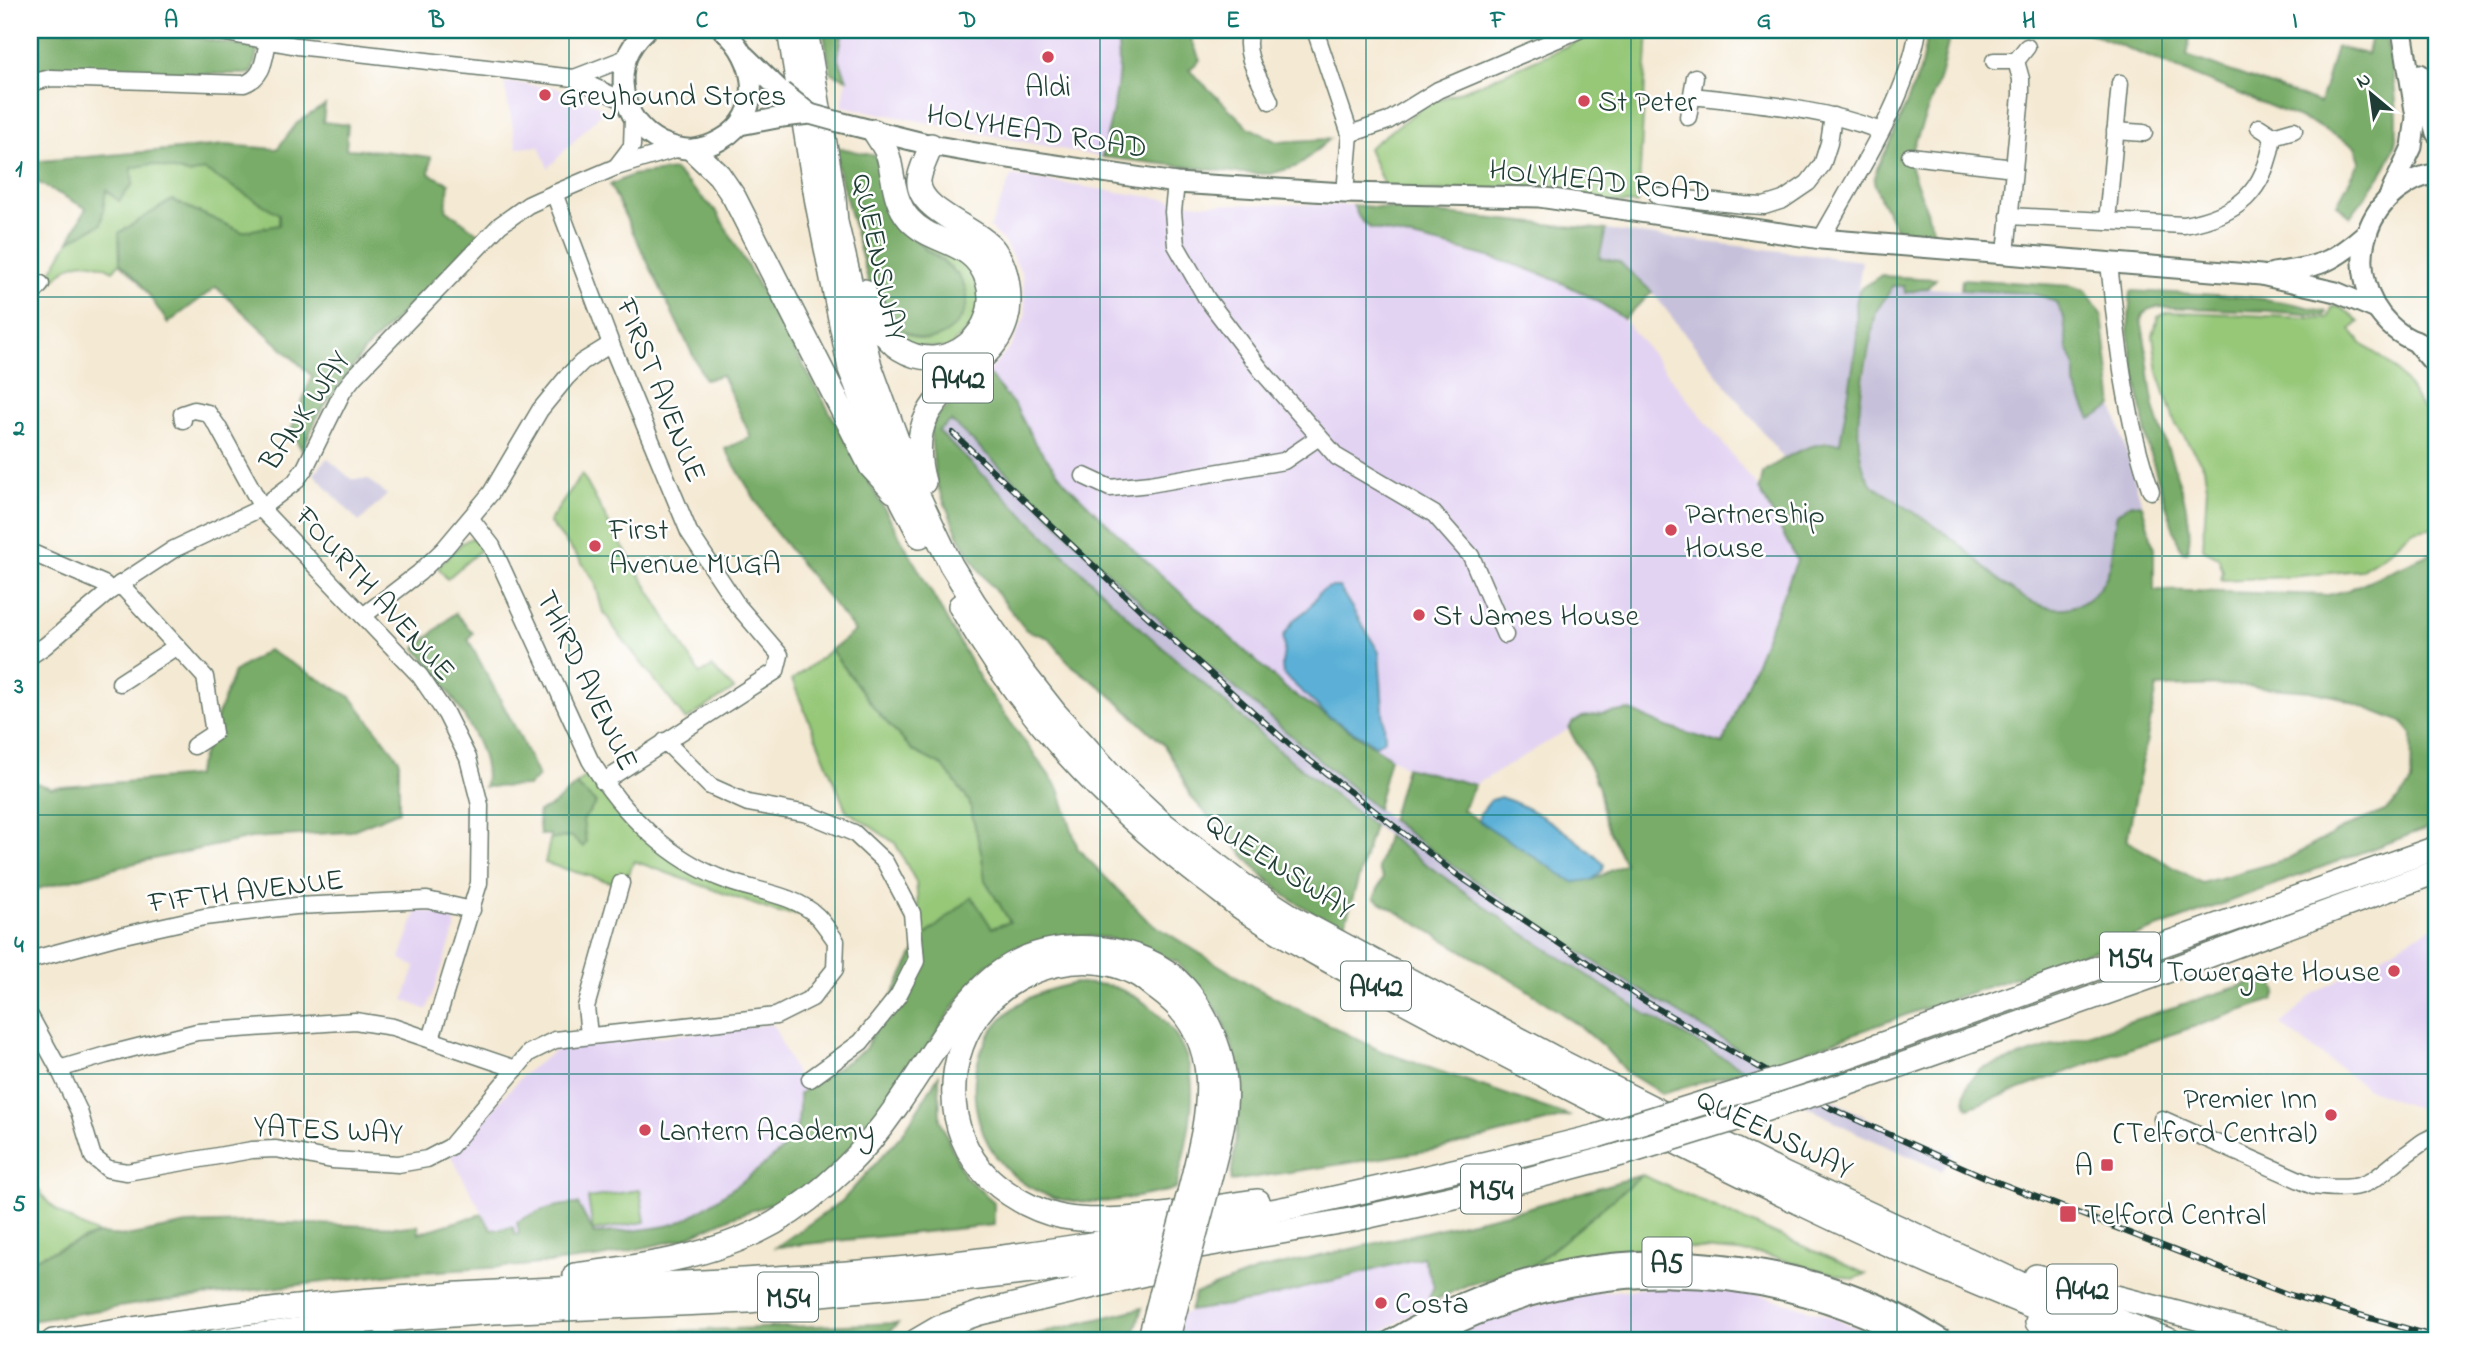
<svg xmlns="http://www.w3.org/2000/svg" width="2466" height="1371" viewBox="0 0 2466 1371" font-family="'Indie Flower',sans-serif">
<rect width="100%" height="100%" fill="#fff"/>
<filter id="ink" filterUnits="userSpaceOnUse"><feTurbulence type="fractalNoise" baseFrequency=".0143" numOctaves="2"/><feDisplacementMap in="SourceGraphic" scale="14" xChannelSelector="R" yChannelSelector="G"/><feConvolveMatrix kernelMatrix="1 2 1 2 8 2 1 2 1" color-interpolation-filters="sRGB"/></filter>
<filter id="wash" filterUnits="userSpaceOnUse"><feTurbulence type="fractalNoise" baseFrequency=".00686" numOctaves="4" result="noise"/><feDisplacementMap in="SourceGraphic" scale="28" xChannelSelector="R" yChannelSelector="G"/><feGaussianBlur stdDeviation="1.57" result="paint"/><feColorMatrix in="noise" values="0 0 0 0 0 0 0 0 0 0 0 0 0 0 0 0 0 1.4 0 .05"/><feComposite in="paint" operator="in"/></filter>
<g filter="url(#wash)">
<rect width="100%" height="100%" fill="#f4e9d3"/>
<g fill="#e3d3f3">
<path d="M843,30H1115L1119,46L1120,69L1102,157L842,106L847,79L838,57Z"/>
<path d="M504,82L556,88L585,98L604,110L548,168L539,146L517,148Z"/>
<path d="M1011,176L1198,204L1353,205L1359,218L1370,228L1527,267L1566,284L1604,304L1624,319L1759,489L1797,560L1722,745L1667,727L1629,710L1595,714L1582,717L1572,722L1569,729L1475,785L1406,767L1290,692L1136,552L1065,482L1035,443L1016,407L987,373L1011,347L1026,315L1022,273L1003,241L990,228Z"/>
<path d="M417,911L445,914L455,921V929L427,1010L404,1000L415,967L400,958Z"/>
<path d="M2436,925V1116L2368,1089L2281,1025L2313,994Z"/>
<path d="M773,1024L820,1127L682,1233L570,1240L536,1233L515,1235L512,1227L492,1230L451,1156L525,1073L559,1048Z"/>
<path d="M1424,1257L1434,1286L1429,1298L1431,1302L1366,1341H1172L1180,1314L1255,1301Z"/>
<path d="M1661,1287L1755,1293L1832,1317L1887,1341H1443L1483,1321L1576,1294Z"/>
</g>
<g fill="#c6c0da">
<path d="M1606,230L1862,261L1856,303L1857,335L1840,443L1826,442L1808,446L1784,459L1652,292L1619,262L1599,258Z"/>
<path d="M1892,286H1905L1906,293L1927,288L2028,293L2045,297L2055,302L2064,318L2067,348L2075,367V386L2091,419L2113,406L2142,505L2131,504L2115,521L2112,563L2105,579L2089,600L2070,608H2051L2035,603L2011,590L1952,539L1872,485L1864,474L1858,448L1859,414L1876,312L1883,299L1890,294Z"/>
<path d="M950,421L1024,489L1085,551L1215,671L1366,800L1446,861L1604,968L1766,1066L1867,1118L1953,1154L1942,1171L1855,1132L1808,1107L1646,1014L1515,928L1390,838L1281,752L1129,618L937,431Z"/>
<path d="M327,458L351,479H368L387,495L359,522L314,474Z"/>
</g>
<g fill="#96c878" stroke="#5a8256" stroke-width="2">
<path d="M1603,30H1648L1638,204L1385,188L1368,148L1427,104L1478,85Z"/>
<path d="M151,164L189,174L204,170L279,214L280,225L242,232L172,200L119,233L120,263L113,271C86,256 70,260 51,284L46,281L69,241L101,224L106,189L130,168Z"/>
<path d="M905,224L972,265L983,314L948,349L904,344L874,302L929,339L950,330L943,259L927,250Z"/>
<path d="M2333,306L2342,308L2359,322L2351,329C2361,349 2382,354 2396,370C2412,387 2417,407 2436,422V527L2412,531L2389,552L2360,570L2290,577L2221,580L2223,571L2218,557L2203,549L2207,487L2204,467L2175,423L2158,372L2153,336L2158,317L2168,312L2207,313L2328,319Z"/>
<path d="M582,474L612,529L700,674L712,667L734,689L686,720L617,632L602,609L595,582L578,557L549,522Z"/>
<path d="M471,538L479,541L484,547L447,579L438,567L462,543Z"/>
<path d="M831,650L879,714L913,751L943,766L969,801L982,856L985,880L1010,922L992,928L921,939L916,882L895,843L846,810L792,680Z"/>
<path d="M591,771L676,859L810,915L778,913L634,861L626,882L615,878L613,883L545,863L550,840L571,836L583,846V820L596,803L576,785Z"/>
<path d="M30,1174C43,1206 67,1220 98,1234L30,1260Z"/>
<path d="M1642,1175L1866,1274L1853,1279L1761,1254L1679,1247L1608,1250L1530,1268Z"/>
<path d="M640,1190L645,1222L593,1231L588,1198Z"/>
</g>
<g fill="#78ac68" stroke="#4c744e" stroke-width="2" fill-rule="evenodd">
<path d="M30,30H156L258,49L252,73L245,74H193L88,67L43,71L30,69Z"/>
<path d="M823,30H843L838,57L847,79L831,73Z"/>
<path d="M1115,30H1192L1191,38L1200,60L1189,70L1248,127L1277,142L1330,139L1298,166L1270,174L1240,173L1102,157C1111,116 1126,71 1115,30Z"/>
<path d="M1928,30H1951L1940,77L1910,156V165L1935,234L1897,230L1881,200L1874,182L1876,170L1891,141L1920,71Z"/>
<path d="M2082,30H2116L2135,35L2137,30H2191L2187,56L2320,103L2336,47L2367,54L2372,30H2384C2391,59 2404,127 2392,154C2383,176 2364,197 2350,217L2337,204L2360,161L2355,146L2314,124Z"/>
<path d="M325,105L323,122L348,125L346,149L382,151L431,157L429,174L449,183L446,209L480,235L365,350L318,415L302,450L291,431L312,376L216,287L168,323L139,281L120,263L119,233L172,200L242,232L279,225V214L204,170L189,174L151,164L131,168L133,184L119,201L106,190L101,224L69,241L86,208L39,183L30,162L225,145L277,149L298,122Z"/>
<path d="M832,146L876,156C882,186 901,230 926,250C941,261 957,269 965,287C976,314 942,349 915,337C897,329 886,316 874,302Z"/>
<path d="M674,170L717,212L983,684L1059,789L1078,849L1148,921L1254,987L1381,1051L1569,1116L1440,1149L1231,1181L1242,1078L1221,1015L1177,962L1108,938L1070,935L1027,945L987,965L959,999L886,1109L829,1173L789,1198L732,1217L683,1239L597,1258L520,1266L393,1274L151,1302L30,1321V1260L98,1234L126,1236L187,1224L249,1222L401,1227L418,1225L419,1233L482,1214L492,1230L513,1227L515,1235L519,1234L517,1222C538,1210 554,1205 578,1204L594,1234C620,1231 649,1231 674,1224C693,1219 779,1157 791,1140C800,1127 799,1109 799,1094L865,1049L921,939L972,897L992,928L1010,922L985,880L982,856L969,801L943,766L913,751L879,714L831,650L855,631L772,528L725,449L751,437L722,375L705,380L610,185L632,175Z"/>
<path d="M1353,205L1606,230L1599,258L1619,262L1652,292L1624,319C1548,263 1460,250 1370,228L1359,218Z"/>
<path d="M1880,276L1936,279L1927,288L1905,293L1904,286H1892C1889,296 1881,302 1876,312C1868,359 1843,445 1872,485C1899,503 1928,520 1953,539C1987,566 2032,625 2080,604C2091,599 2101,588 2106,577C2116,557 2111,535 2117,514L2131,503L2142,505L2154,548V590L2328,595L2348,590L2436,551V825L2119,942L1922,1009L1766,1066L1604,968L1446,861L1391,820L1406,767L1475,785L1462,810L1573,882L1592,880L1625,864L1605,822L1599,789L1592,771L1569,729L1572,723L1582,717L1629,710L1667,727L1723,744L1797,560L1759,489L1762,473C1786,457 1809,441 1840,443L1853,367L1857,335L1856,303L1859,290ZM2229,685L2310,691L2338,697L2402,722L2412,734L2411,783L2399,799L2385,811L2350,825L2287,859L2202,883L2127,841L2157,687Z"/>
<path d="M1962,279L2072,286L2086,291L2102,316L2113,406L2091,419L2075,386V367L2067,348L2064,318L2055,302L2045,297L2029,293L1961,290Z"/>
<path d="M2131,291C2196,295 2264,293 2326,312L2325,316L2268,311L2158,307C2148,309 2143,310 2141,321C2148,349 2148,378 2154,406C2161,440 2202,522 2186,552L2182,551L2177,540L2148,447L2128,332Z"/>
<path d="M987,373L1016,407L1035,443L1065,482L1136,552L1290,692L1390,757L1377,809L1215,671L1085,551L1024,489L951,421L938,431L1129,618L1281,752L1374,826L1343,931L1286,896L1260,873L1191,797L1176,765L1163,744L1105,690L1070,664L1049,638L1026,630L981,573L958,535L936,482L930,428L940,413Z"/>
<path d="M455,613L473,633L468,639L518,733L538,776L529,786L484,787C497,752 438,675 416,648Z"/>
<path d="M268,650L351,697L399,759V811L348,832L251,838L139,862L30,891V781L51,788L195,776L234,672Z"/>
<path d="M576,785L596,803L583,820L586,842L583,847L571,836L550,840V835H540L538,812L553,805Z"/>
<path d="M1387,836L1515,928L1646,1014L1745,1070L1662,1094L1625,1071L1604,1047L1581,1027L1523,987L1374,898L1383,878L1378,868Z"/>
<path d="M2271,976L2277,993L2273,1000L2137,1046L1968,1108C1960,1094 1969,1079 1981,1069Z"/>
<path d="M1076,983C1088,984 1102,983 1114,987C1159,1003 1193,1044 1192,1093C1192,1125 1183,1158 1176,1189C1133,1198 1081,1212 1039,1192C969,1160 950,1059 1012,1009C1031,994 1053,988 1076,983Z"/>
<path d="M939,1075L940,1120L964,1176L994,1202V1225L776,1247L842,1201L903,1133Z"/>
<path d="M1642,1175L1530,1268L1467,1285L1431,1302L1429,1298L1434,1286L1423,1257L1255,1301L1190,1311L1195,1294L1259,1270L1520,1210Z"/>
<path d="M1142,1308L1132,1341H1009Z"/>
<path d="M898,1323L880,1341H588L593,1334Z"/>
</g>
<g fill="#5bb0d7" stroke="#3d7686" stroke-width="2">
<path d="M1330,587H1339L1379,652L1385,739L1376,745L1328,716L1284,675C1278,662 1288,651 1283,637L1294,620L1308,609L1320,592Z"/>
<path d="M1500,797C1536,808 1576,838 1604,864L1603,870L1592,880L1573,882L1479,821V815L1491,800Z"/>
</g>
</g>
<g filter="url(#ink)">
<g fill="none" stroke-linecap="round" stroke-linejoin="round">
<g stroke="#6a796c" stroke-width="19">
<g id="minor">
<path d="M210,30L297,46L574,78L625,101"/>
<path d="M1251,30C1240,51 1261,81 1270,101"/>
<path d="M1315,30L1350,134L1345,193"/>
<path d="M1994,61H2016L2027,47"/>
<path d="M574,78L626,58"/>
<path d="M30,83L51,78L244,84C264,77 264,59 268,41"/>
<path d="M1692,96C1755,103 1821,108 1881,131"/>
<path d="M1688,117L1695,77"/>
<path d="M2259,127L2273,136L2294,130"/>
<path d="M2115,131L2144,133"/>
<path d="M1350,134L1388,121L1438,90L1579,30"/>
<path d="M1910,156L2014,168"/>
<path d="M616,167L632,146L633,117"/>
<path d="M1176,183L1173,212L1176,245L1207,299L1261,370L1337,457L1434,514L1471,556L1505,635"/>
<path d="M554,193L611,344L689,532L738,606L780,655L776,671L603,782"/>
<path d="M1658,196L1744,205L1764,206L1783,200L1808,183L1822,165L1829,143L1833,116"/>
<path d="M2009,216L2184,225C2238,215 2265,193 2273,136"/>
<path d="M2107,221L2120,83"/>
<path d="M1821,239C1855,177 1907,100 1918,30"/>
<path d="M2006,254L2021,95V79L2016,61"/>
<path d="M2109,263C2117,339 2125,418 2151,491"/>
<path d="M30,297L41,284"/>
<path d="M183,420L182,414L194,410L208,413L218,427L265,513L420,676L446,714L468,758L480,805L479,883L431,1039"/>
<path d="M1084,476L1110,488L1150,484L1284,461L1319,437"/>
<path d="M30,552L104,584L110,591"/>
<path d="M120,584L205,677L214,733L194,746"/>
<path d="M363,616L419,573L444,549L491,493L540,410L567,377L582,362L611,344"/>
<path d="M30,656L45,646L110,591L174,549L261,508L295,482L305,468L343,391L354,377L500,225L528,205L541,199L616,167L676,149"/>
<path d="M120,683L177,646"/>
<path d="M665,741L710,786L748,803L808,814L854,833L885,862L912,913L916,961L898,996L861,1042L810,1079"/>
<path d="M30,960L115,937L204,917L296,906L427,900L472,910"/>
<path d="M30,1016L59,1069L79,1111L93,1157L108,1169L127,1172L252,1150L276,1149L332,1160L398,1164L427,1159L450,1147L529,1053L555,1040L776,1016L812,998L835,969L836,941C830,933 824,923 817,916C796,895 755,891 728,881C669,860 622,813 590,760L492,546L471,519"/>
<path d="M589,1035L586,1007L621,883"/>
<path d="M59,1069L106,1055L197,1032L355,1021L393,1027L516,1069"/>
<path d="M2162,1119L2313,1186C2372,1193 2369,1181 2412,1150C2420,1144 2427,1138 2436,1136"/>
</g>
</g>
<g stroke="#6a796c" stroke-width="23">
<g id="major">
<path d="M646,30C628,47 620,66 624,92C628,114 641,132 661,142C684,152 700,152 722,139C765,114 757,59 723,30"/>
<path d="M745,56L782,92"/>
<path d="M2420,74L2436,133"/>
<path d="M839,122L931,145L982,154L1176,183L1345,193L1539,197L1821,239L2261,275L2336,292L2376,309"/>
<path d="M740,125L782,117"/>
<path d="M2436,174C2422,175 2409,182 2397,191C2337,237 2360,336 2436,347"/>
<path d="M2390,194L2412,147L2416,117L2402,30"/>
<path d="M2273,273C2320,266 2331,264 2367,232"/>
<path d="M2415,341L2436,366"/>
<path d="M1390,1341C1443,1309 1505,1282 1567,1270C1666,1251 1776,1263 1870,1301C1896,1311 1920,1327 1944,1341"/>
<path d="M1421,1341C1580,1255 1757,1256 1916,1341"/>
</g>
</g>
<g stroke="#6a796c" stroke-width="26">
<g id="highway">
<path d="M789,30L817,203L850,369L902,501L920,536"/>
<path d="M806,30L834,198L836,222L870,366L915,489L951,565L975,604L1023,672L1056,714L1114,778L1162,823L1243,885L1299,921L1562,1062L1786,1175L2019,1283L2171,1341"/>
<path d="M694,151L719,175L734,197L871,467L893,491"/>
<path d="M864,291C870,311 882,338 900,349C947,378 1004,331 987,280C974,239 933,246 909,219C894,202 894,180 889,159C887,149 879,140 874,131"/>
<path d="M924,482C895,376 1008,381 1009,301C1009,284 1005,265 995,251C979,228 916,211 919,180C920,169 928,156 931,145"/>
<path d="M960,606C1023,715 1101,800 1201,877C1218,889 1234,904 1252,915C1301,947 1353,974 1405,1002C1481,1043 1558,1083 1636,1122C1794,1202 1956,1281 2123,1341"/>
<path d="M1823,1065L2436,848"/>
<path d="M1844,1085L2151,977L2436,872"/>
<path d="M1703,1103L1762,1085"/>
<path d="M1733,1120L1792,1101"/>
<path d="M1189,1193C1207,1120 1231,1042 1158,990C1151,985 1144,978 1136,974C1088,948 1021,965 986,1005C943,1053 942,1133 989,1178C1011,1198 1034,1211 1063,1217C1118,1227 1201,1208 1258,1201"/>
<path d="M575,1275C643,1266 713,1257 774,1223C822,1195 865,1152 896,1107C954,1026 984,935 1103,949C1132,952 1163,963 1183,986C1194,997 1202,1012 1209,1026C1239,1087 1222,1128 1207,1190"/>
<path d="M2036,1276L2284,1341"/>
<path d="M2037,1322L2075,1341"/>
<path d="M53,1341C159,1325 264,1308 372,1300C557,1285 743,1285 927,1266C1154,1242 1376,1191 1597,1136"/>
<path d="M216,1341L356,1322L494,1312L748,1301L926,1284L1085,1266L1356,1219L1490,1189L1626,1153"/>
<path d="M384,1341H387"/>
<path d="M916,1341L940,1327L980,1313L1187,1264"/>
<path d="M1149,1341L1161,1295"/>
<path d="M1167,1341L1180,1292"/>
</g>
</g>
<use href="#minor" stroke="#fff" stroke-width="16"/>
<use href="#major" stroke="#fff" stroke-width="19"/>
<use href="#highway" stroke="#fff" stroke-width="23"/>
<g stroke="#1f3d34" stroke-width="6">
<path id="rail" d="M953,433L1147,616L1291,746L1456,874L1643,1000L1830,1108L1987,1178L2287,1294L2436,1337"/>
</g>
<use href="#rail" stroke="#fff" stroke-width="3.5" stroke-dasharray="10" stroke-linecap="butt"/>
<g stroke="#6a796c" stroke-width="23" stroke-linecap="butt">
<g id="major-bridge">
<path d="M782,92L810,114"/>
<path d="M782,117L810,114L839,122"/>
</g>
</g>
<g stroke="#6a796c" stroke-width="26" stroke-linecap="butt">
<g id="highway-bridge">
<path d="M1762,1085L1823,1065"/>
<path d="M1792,1101L1844,1085"/>
<path d="M1597,1136L1703,1103"/>
<path d="M1626,1153L1733,1120"/>
<path d="M1180,1292L1207,1190"/>
<path d="M1161,1295L1189,1193"/>
</g>
</g>
<use href="#major-bridge" stroke="#fff" stroke-width="19"/>
<use href="#highway-bridge" stroke="#fff" stroke-width="23"/>
</g>
</g>
<path fill="none" stroke="#0f766e" stroke-width="2" stroke-opacity="0.55" d="M304,30V1341M569,30V1341M835,30V1341M1100,30V1341M1366,30V1341M1631,30V1341M1897,30V1341M2162,30V1341M30,297H2436M30,556H2436M30,815H2436M30,1074H2436"/>
<g fill="#d1495b" stroke="#fff" stroke-width="2.5">
<circle cx="1048" cy="57" r="7"/>
<circle cx="545" cy="95" r="7"/>
<circle cx="1584" cy="101" r="7"/>
<circle cx="1671" cy="530" r="7"/>
<circle cx="595" cy="546" r="7"/>
<circle cx="1419" cy="615" r="7"/>
<circle cx="2394" cy="971" r="7"/>
<circle cx="2331" cy="1115" r="7"/>
<circle cx="645" cy="1130" r="7"/>
<rect x="2100" y="1158" width="14" height="14" rx="3.5"/>
<rect x="2059" y="1205" width="18" height="18" rx="3.5"/>
<circle cx="1381" cy="1303" r="7"/>
</g>
<g text-anchor="middle" stroke-width="5" stroke-linejoin="round" paint-order="stroke">
<g fill="#fff" stroke="#627771" stroke-width="2">
<rect x="923" y="353.5" width="70" height="49" rx="5"/>
<rect x="2100" y="932.5" width="60" height="49" rx="5"/>
<rect x="1341" y="961.5" width="70" height="49" rx="5"/>
<rect x="1461" y="1164.5" width="60" height="49" rx="5"/>
<rect x="1642.5" y="1237.5" width="49" height="49" rx="5"/>
<rect x="2047" y="1264.5" width="70" height="49" rx="5"/>
<rect x="758" y="1272.5" width="60" height="49" rx="5"/>
</g>
<g font-size="28" font-weight="bold" fill="#1f3d34">
<text x="958" y="388">A442</text>
<text x="2130" y="967">M54</text>
<text x="1376" y="996">A442</text>
<text x="1491" y="1199">M54</text>
<text x="1667" y="1272">A5</text>
<text x="2082" y="1299">A442</text>
<text x="788" y="1307">M54</text>
</g>
<g font-size="30" fill="#1f3d34" stroke="#fff" text-anchor="start">
<text x="1048" y="96" text-anchor="middle">Aldi</text>
<text x="559" y="105">Greyhound Stores</text>
<text x="1598" y="111">St Peter</text>
<text x="1685" y="523">Partnership<tspan x="1685" dy="34">House</tspan></text>
<text x="609" y="539">First<tspan x="609" dy="34">Avenue MUGA</tspan></text>
<text x="1433" y="625">St James House</text>
<text x="2380" y="981" text-anchor="end">Towergate House</text>
<text x="2317" y="1108" text-anchor="end">Premier Inn<tspan x="2317" dy="34">(Telford Central)</tspan></text>
<text x="659" y="1140">Lantern Academy</text>
<text x="2093" y="1175" text-anchor="end">A</text>
<text x="2084" y="1224">Telford Central</text>
<text x="1395" y="1313">Costa</text>
</g>
<g font-size="30" fill="#1f3d34" stroke="#fff">
<text transform="translate(1037 130) rotate(9)" y="10">HOLYHEAD ROAD</text>
<text transform="translate(1600 180) rotate(6)" y="10">HOLYHEAD ROAD</text>
<text transform="translate(880 257) rotate(78)" y="10">QUEENSWAY</text>
<text transform="translate(662 390) rotate(68)" y="10">FIRST AVENUE</text>
<text transform="translate(304 410) rotate(-56)" y="10">BANK WAY</text>
<text transform="translate(376 593) rotate(48)" y="10">FOURTH AVENUE</text>
<text transform="translate(588 680) rotate(64)" y="10">THIRD AVENUE</text>
<text transform="translate(1280 865) rotate(33)" y="10">QUEENSWAY</text>
<text transform="translate(246 890) rotate(-7)" y="10">FIFTH AVENUE</text>
<text transform="translate(328 1129) rotate(3)" y="10">YATES WAY</text>
<text transform="translate(1775 1133) rotate(26)" y="10">QUEENSWAY</text>
</g>
</g>
<rect width="2466" height="1371" fill="none" stroke="#fff" stroke-width="77"/>
<g transform="translate(2371 94) rotate(331)" stroke="#ffffff" stroke-width="5" paint-order="stroke">
<path d="M0-5L12 26L0 18L-12 26Z" fill="#1f3d34"/>
<text y="-10" font-size="19" font-weight="bold" text-anchor="middle" fill="#1f3d34">N</text>
</g>
<rect x="38" y="38" width="2390" height="1294" fill="none" stroke="#0f766e" stroke-width="2.5"/>
<g font-size="23" text-anchor="middle" font-weight="bold" fill="#0f766e">
<text x="171" y="27">A</text>
<text x="437" y="27">B</text>
<text x="702" y="27">C</text>
<text x="968" y="27">D</text>
<text x="1233" y="27">E</text>
<text x="1498" y="27">F</text>
<text x="1764" y="27">G</text>
<text x="2029" y="27">H</text>
<text x="2295" y="27">I</text>
<text x="19" y="176">1</text>
<text x="19" y="435">2</text>
<text x="19" y="693">3</text>
<text x="19" y="952">4</text>
<text x="19" y="1211">5</text>
</g>
</svg>
